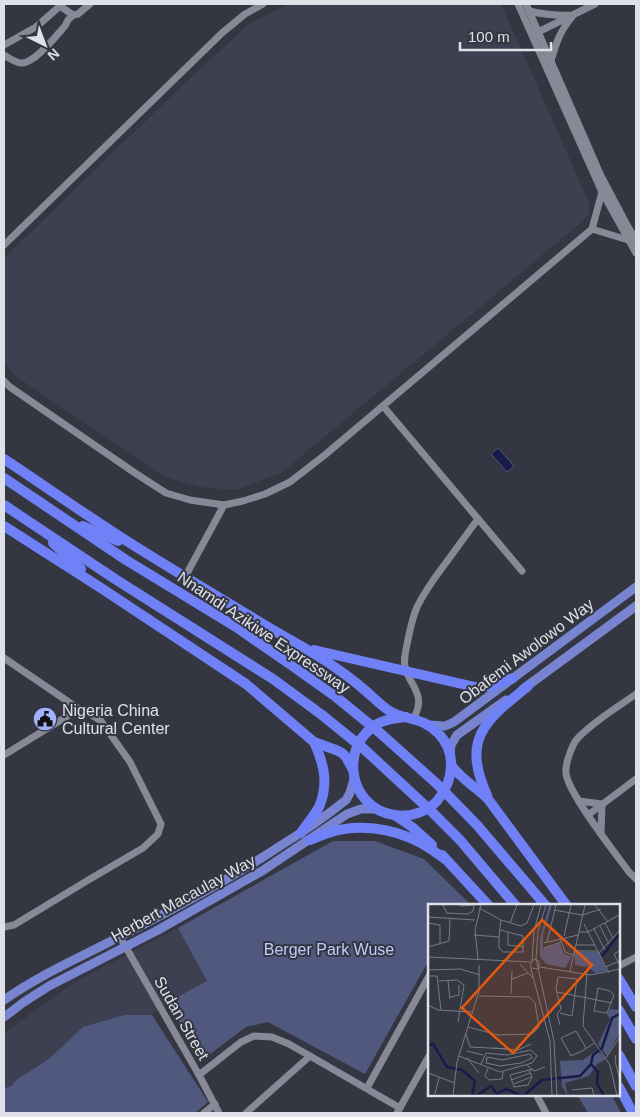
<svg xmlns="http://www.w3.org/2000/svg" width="640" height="1117" viewBox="0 0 640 1117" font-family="Arial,sans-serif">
<rect width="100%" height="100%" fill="#343741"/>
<g fill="#3c4050">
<path d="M289,4H501L589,203V213L583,221L281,473L235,490L199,487L164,476L14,375L4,363V258L184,84L250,23Z"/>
<path d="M178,928L207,981L168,1002L152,1015H124L83,1027L49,1059L16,1080L12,1086L4,1088V1033L76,981Z"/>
</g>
<g fill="#50587e">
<path d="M333,841H375L424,859L472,906H429V960L365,1074L268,1022L246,1027L201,1061L168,1002L207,981L178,928Z"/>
<path d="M124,1015H152L208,1102L195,1113H4V1088L12,1086L16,1080L49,1059L83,1027Z"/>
<path d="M578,1096H612L621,1113H588Z"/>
</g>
<path fill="#171b4a" stroke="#535679" d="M498,448L514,466L507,472L491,454Z"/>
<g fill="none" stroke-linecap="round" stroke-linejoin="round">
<g stroke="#878a96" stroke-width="7">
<path d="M518,4L602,192L636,253"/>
<path d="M526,4L601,176L627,225L636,240"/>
<path d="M60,6L73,15L78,14L90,4"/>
<path d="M529,11C542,14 554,16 568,15"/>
<path d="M534,34L595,4"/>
<path d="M4,45L36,27L60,6L61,4"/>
<path d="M4,55C9,58 16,63 22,63C35,63 56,36 65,26L68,20L73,15"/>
<path d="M551,61C556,43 560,31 572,17"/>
<path d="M592,229L628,240"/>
<path d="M4,245L222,33L245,14L263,4"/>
<path d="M4,381L10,387L135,473L166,493L190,500L224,505L243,501L265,494L290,482L326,454L592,229L602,192"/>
<path d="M383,406L522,571"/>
<path d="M185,577L224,505"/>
<path d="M4,658L79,709L90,714L101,721L130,762L161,824L158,834L143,848L90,879L14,925L4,927"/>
<path d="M636,694C618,707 594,721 578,738C572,744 565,764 566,773C567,792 616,854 629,872L636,879"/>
<path d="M413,719C431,690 400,682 405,655C408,639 411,621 417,607C424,593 433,580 442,568C454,552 466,535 478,519"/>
<path d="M4,755L79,709"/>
<path d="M579,801L602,804L601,832"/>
<path d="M588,815L636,779"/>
<path d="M120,937L199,1075L219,1113"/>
<path d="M619,966L636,957"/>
<path d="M199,1075L241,1042L254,1036L272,1037L289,1044L310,1056L400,1108"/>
<path d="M367,1088L429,976"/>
<path d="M537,1096L546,1113"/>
<path d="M204,1113L215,1104"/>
<path d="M246,1113L310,1056"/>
<path d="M397,1113L429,1056"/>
</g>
<g stroke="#7984d0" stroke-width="9">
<path d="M523,689L636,606"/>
<path d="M428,725L445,726L454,722L636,587"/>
<path d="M450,754L451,745L457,735L506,700"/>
<path d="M4,1000C41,974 81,957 121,936C176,908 229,880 280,846C303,832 325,817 346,800L350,793L354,779"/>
<path d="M4,1017L24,1002L49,986L158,930L262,871L347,814L361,809H376"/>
</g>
<g stroke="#7080f7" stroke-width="10">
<path d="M4,459C51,490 97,523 146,553C186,578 227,602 268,627C288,639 309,650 329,663C340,671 351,678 361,687C370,694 378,703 388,710C404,721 422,716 438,733C457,752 454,781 437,801C427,812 409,818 394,815C348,808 338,745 379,723C387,719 396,718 406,717"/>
<path d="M4,478L126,560L236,627L291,665L336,697L379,732L437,784L477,825L546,906"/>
<path d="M4,505L115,579L273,679L322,715L364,749L431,811L460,840L516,906"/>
<path d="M4,526L101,588L246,684L314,742L336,750L342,753L346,757L353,770"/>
<path d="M83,526L118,541"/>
<path d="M53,543L81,569"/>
<path d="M314,650L475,687L490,686L513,678"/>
<path d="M452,766C461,779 476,787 488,799L567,906"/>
<path d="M487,795C461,738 486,720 528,686"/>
<path d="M396,816L412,827L432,845"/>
<path d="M301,833C307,824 314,816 319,807C329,784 324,764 314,742"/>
<path d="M310,840C316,838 322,835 328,833C357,823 392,828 419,842C428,847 437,853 445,859"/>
<path d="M442,855L489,906"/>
<path d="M619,979L636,1007"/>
<path d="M619,1010L636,1039"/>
<path d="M619,1055L636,1086"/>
<path d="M619,1087L633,1113"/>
</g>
</g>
<defs>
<g id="civic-disc" transform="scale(1.25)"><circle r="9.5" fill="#a3b2fd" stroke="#343741"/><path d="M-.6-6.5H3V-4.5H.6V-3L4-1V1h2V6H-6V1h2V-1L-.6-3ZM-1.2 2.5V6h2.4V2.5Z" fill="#111"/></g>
</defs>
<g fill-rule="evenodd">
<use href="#civic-disc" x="45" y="719"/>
</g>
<g text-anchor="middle" stroke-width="4" stroke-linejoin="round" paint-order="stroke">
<g font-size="16" fill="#dfe1e8" stroke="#343741">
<text transform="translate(264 632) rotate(34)" y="6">Nnamdi Azikiwe Expressway</text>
<text transform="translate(526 651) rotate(-37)" y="6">Obafemi Awolowo Way</text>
<text transform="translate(183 898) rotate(-29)" y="6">Herbert Macaulay Way</text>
<text transform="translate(182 1018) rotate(60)" y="6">Sudan Street</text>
</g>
<g font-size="16" fill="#dfe1e8" stroke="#343741" text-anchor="start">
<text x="62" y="716">Nigeria China<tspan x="62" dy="18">Cultural Center</tspan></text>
</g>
<g font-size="16" fill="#c1ccfd" stroke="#343741">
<text x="329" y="955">Berger Park Wuse</text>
</g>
</g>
<g transform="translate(428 904)">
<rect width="192" height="192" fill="#343741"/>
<path d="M121,1H124L115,31V45L132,39L136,50L144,52L137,64L118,60L112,52V34ZM146,48H170L179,67L167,69L161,63L147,61ZM182,105L192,106V129L179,152L170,140L182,115L179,110ZM169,146L178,155L169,160L161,172L137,179L140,192L134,183L132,157L155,156Z" fill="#50587e"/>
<path fill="none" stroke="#171b4a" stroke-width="2.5" d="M174,52L193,28M0,141L5,140L19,163L34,166L47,177L44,192M163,160L165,151L174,144L184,114L193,109M163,160L170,168L169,179L176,192M48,192L63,182L69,190L78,185L94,192M95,192L114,176L152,172L163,160"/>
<path fill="none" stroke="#787b84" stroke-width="1" d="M15,1L19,9L40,10L45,7L46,1L32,2M118,1L110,27L108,55L126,137L129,192M167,1L180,18M51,4L73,16L93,22L99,19L106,1M126,6L154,11L173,5M0,13L47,16M0,19L12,21V41M82,19L89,1M177,19L185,34M156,20L181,69M172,22L181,40M166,25L177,46M80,28V41L96,43M151,28H160L193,10M46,31L71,33V44L75,48H95V32L72,26M136,32L143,1M71,33L73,16M132,34L137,48L145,51M119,38L128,1M116,39L150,31M148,41H167M0,43L21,37L22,15M116,44L133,38M146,47H170M171,49L193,25M0,53L103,58M50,55L47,26L53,1M104,57L106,27L113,1M92,60L105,74M191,60L186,50L193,46M112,63L162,71L193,65M178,63L193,56M104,64L111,65V57L106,55L102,61L122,137L124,192M0,66L32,65L52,71M142,67L157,1M159,69L155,122L182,161L189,192M0,72H9L13,106M84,75L100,69M11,77L29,76L36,81L30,118M20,77L22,95M170,84L182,87L186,91L179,109L166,107ZM129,88L169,96M83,90L84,67M22,93L31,91V81M169,96L184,99M0,101L10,106L44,108M132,121L129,110L133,105L128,85L130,73L149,75L144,112L132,109M40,123L70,131L104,130L111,123L107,99L101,93L51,92M38,130L42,143L81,145M66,144L90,146L103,140M158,144L148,127L133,134L143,152L154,147L162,142L166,139M39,147L55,151M102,150L104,154L93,159L72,162L58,159L59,153L74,156ZM188,151L187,157L193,180M31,152L72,168L104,159L109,152L103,146L79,151L58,149L53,160M39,154L51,169M178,154L193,131M99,161L106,167L117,163M60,164L57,172L61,176L74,175L75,168M101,166L104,173L100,181L86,183L82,171L105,165M0,169L27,179M83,176L102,169M86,180L103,173M144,186L164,184L166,192M7,190L11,174M25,192L29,158L51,87V61M172,192L193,191"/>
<path fill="#e8590c" fill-opacity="0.15" stroke="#e8590c" stroke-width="2.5" d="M114,16L164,61L85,149L34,104Z"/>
<rect width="192" height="192" fill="none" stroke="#dfe1e8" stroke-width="2.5"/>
</g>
<rect width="640" height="1117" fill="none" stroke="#dfe1e8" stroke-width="10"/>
<g transform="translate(45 45) rotate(138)" stroke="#343741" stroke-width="4" paint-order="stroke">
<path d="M0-4L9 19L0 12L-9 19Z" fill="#dfe1e8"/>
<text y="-8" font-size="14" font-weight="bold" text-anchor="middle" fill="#dfe1e8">N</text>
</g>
<path d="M460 42v8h91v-8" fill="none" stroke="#dfe1e8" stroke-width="2.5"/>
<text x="468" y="42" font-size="15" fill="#dfe1e8" stroke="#343741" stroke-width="4" paint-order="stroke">100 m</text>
</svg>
